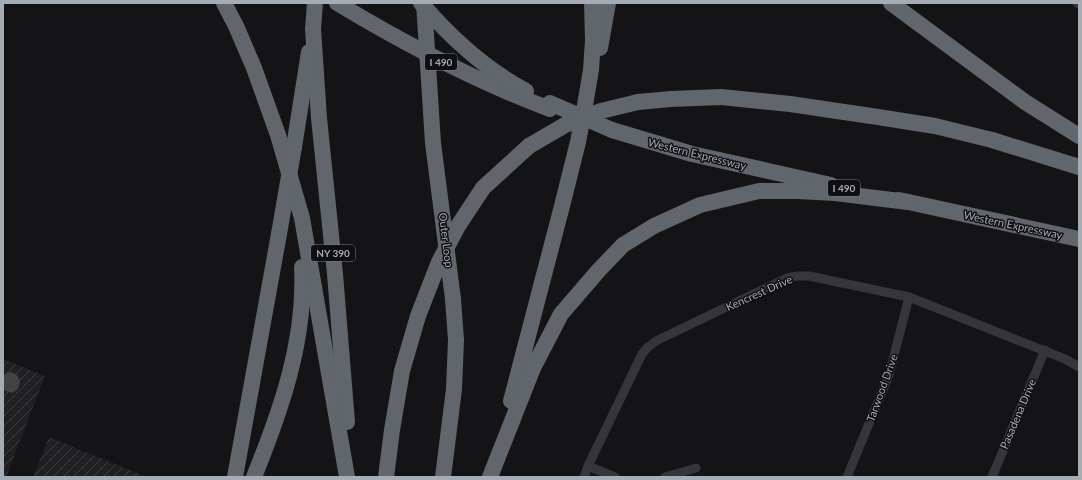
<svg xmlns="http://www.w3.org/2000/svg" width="1082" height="480" viewBox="0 0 1082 480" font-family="Lato,sans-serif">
<defs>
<pattern id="industrial-furrows" width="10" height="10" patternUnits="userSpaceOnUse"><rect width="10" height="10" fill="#202023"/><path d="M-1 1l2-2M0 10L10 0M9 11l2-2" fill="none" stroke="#3d3e41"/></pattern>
</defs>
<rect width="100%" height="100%" fill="#141416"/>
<g fill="url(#industrial-furrows)">
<path d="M3,359L45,376L6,477H3Z"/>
<path d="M49,437L147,477H33Z"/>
</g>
<path fill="#404246" d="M10,372L16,374L20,380V383L18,389L12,393L3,390V375Z"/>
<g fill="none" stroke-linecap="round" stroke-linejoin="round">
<g stroke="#35363b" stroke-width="9">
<path d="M1077,3L1079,4"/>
<path d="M588,466L615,477"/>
<path d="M584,477L588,466L642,354L648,347L656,341L787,278L797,276H809L909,297L1065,359L1079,367"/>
<path d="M665,477L696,468"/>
<path d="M847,477L889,375L909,297"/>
<path d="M992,477L1045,350"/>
</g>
<g stroke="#61656c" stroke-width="16">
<path d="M224,3L236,26L254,68L278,135L302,218L347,477"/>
<path d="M315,3L313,29L319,118L335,274L347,422"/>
<path d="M337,3C405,44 475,81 550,109"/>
<path d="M421,3C451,38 485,69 526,91"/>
<path d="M891,3L1025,102L1079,136"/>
<path d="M600,48L608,3"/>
<path d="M638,102L671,99L721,97L790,104L878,117L935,126L992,140L1079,167"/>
<path d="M612,130L692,154L831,185"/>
<path d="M294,147L309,52"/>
<path d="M899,200L1079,239"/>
<path d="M511,401L562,206L578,142L585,105L591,70L593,40L592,3"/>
<path d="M235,477L279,234"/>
<path d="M254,477C281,410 306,340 302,267"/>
<path d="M386,477L392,430L402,371L418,316L439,262L458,226L483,188L529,146"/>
<path d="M443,477L454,389L456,340L453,299"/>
<path d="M490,477L533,368L561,314L599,270L623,245L654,226L700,205L759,191H798L835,193L908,202"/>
</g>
<g stroke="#61656c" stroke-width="16">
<path d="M424,3L433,143L453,299"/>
<path d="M550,103L612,130"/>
<path d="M529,146L565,125L601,111L638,102"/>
<path d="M279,234L294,147"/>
</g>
</g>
<g text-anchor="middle" stroke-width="3" stroke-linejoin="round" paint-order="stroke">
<g fill="#0f0f11" stroke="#797d84" stroke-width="1">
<rect x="425" y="54" width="32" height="16" rx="3"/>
<rect x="828" y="180" width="32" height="16" rx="3"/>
<rect x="311" y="245" width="44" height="16" rx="3"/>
</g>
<g font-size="10" font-weight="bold" fill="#a6acb6">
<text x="441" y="66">I 490</text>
<text x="844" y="192">I 490</text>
<text x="333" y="257">NY 390</text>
</g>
<g font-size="11" fill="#a6acb6" stroke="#0f0f11">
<text transform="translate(697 154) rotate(14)" y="4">Western Expressway</text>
<text transform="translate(1013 225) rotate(12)" y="4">Western Expressway</text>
<text transform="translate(446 240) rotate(83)" y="4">Outer Loop</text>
<text transform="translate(759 293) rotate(-24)" y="4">Kencrest Drive</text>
<text transform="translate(882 388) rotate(-70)" y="4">Tarwood Drive</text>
<text transform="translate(1018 414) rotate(-67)" y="4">Pasadena Drive</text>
</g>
</g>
<rect width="1082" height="480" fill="none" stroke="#a6acb6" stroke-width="8"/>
</svg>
